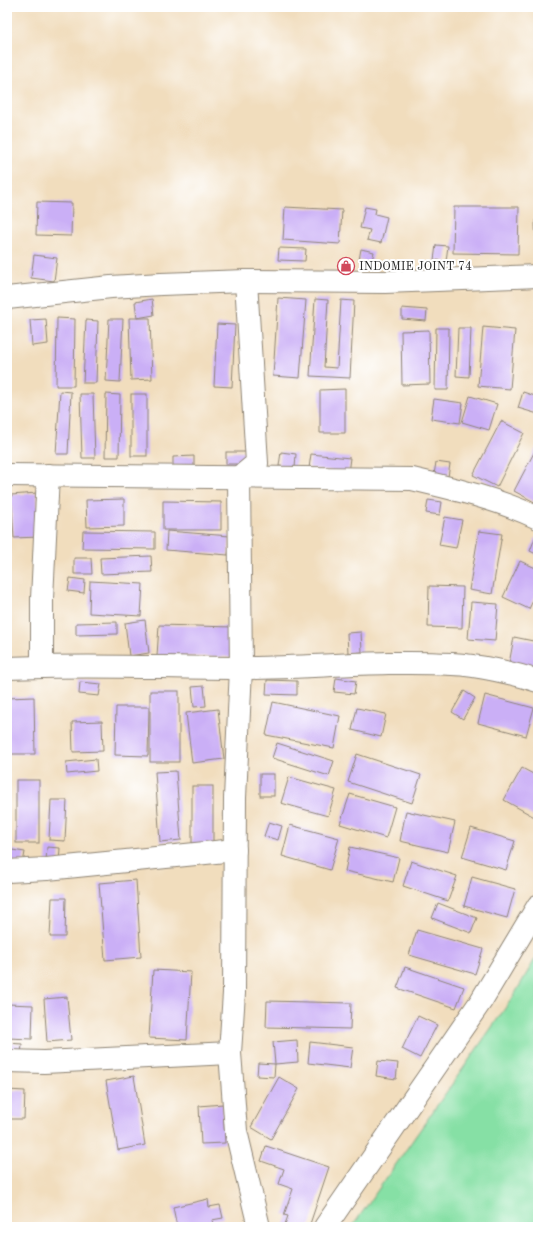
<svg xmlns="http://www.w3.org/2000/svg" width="545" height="1234" viewBox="0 0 545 1234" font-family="'Old Standard TT',serif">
<rect width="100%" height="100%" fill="#fff"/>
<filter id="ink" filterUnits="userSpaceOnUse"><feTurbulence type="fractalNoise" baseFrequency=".025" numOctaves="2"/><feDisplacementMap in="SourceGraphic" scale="8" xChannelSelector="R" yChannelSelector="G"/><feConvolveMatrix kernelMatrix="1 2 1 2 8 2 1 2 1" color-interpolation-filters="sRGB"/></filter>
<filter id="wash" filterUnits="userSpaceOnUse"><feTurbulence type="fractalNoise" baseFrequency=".012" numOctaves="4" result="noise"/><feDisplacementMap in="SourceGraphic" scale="16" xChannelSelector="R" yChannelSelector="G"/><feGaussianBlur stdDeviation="0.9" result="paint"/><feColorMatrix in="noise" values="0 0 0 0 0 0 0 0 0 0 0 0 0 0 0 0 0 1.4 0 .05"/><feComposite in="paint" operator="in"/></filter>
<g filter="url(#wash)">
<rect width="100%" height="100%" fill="#f1ddbd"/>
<path fill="#86e0a5" stroke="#588668" d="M538,954V1227H352L513,997Z"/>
<g id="blocks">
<g fill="#caaff6">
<path d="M37,202L72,203L71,236L36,235Z"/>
<path d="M285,207L342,210L340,244L283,240Z"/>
<path d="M365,207L376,209L375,214L387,217L381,243L367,240L370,230L360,228Z"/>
<path d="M454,207H519L518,254L453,253Z"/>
<path d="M538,219V254H536L535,220Z"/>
<path d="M436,245L448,246L446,261L434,260Z"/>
<path d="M279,248L306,249L305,261L278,260Z"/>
<path d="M361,249L374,252L371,264L359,260Z"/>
<path d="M34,255L57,258L54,281L31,278Z"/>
<path d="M278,298L306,300L300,378L273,376Z"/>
<path d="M152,299L154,315L137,318L135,302Z"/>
<path d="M315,299L328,300L324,367L337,368L341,300L354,301L350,378L310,376Z"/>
<path d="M402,308L427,310L426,321L402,319Z"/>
<path d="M57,318L75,319L74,386H56Z"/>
<path d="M129,318H150L152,379L131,380Z"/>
<path d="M46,319L48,344L32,346L30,320Z"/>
<path d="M109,319H123L120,382L106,381Z"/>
<path d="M86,320L98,321L96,383H83Z"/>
<path d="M217,324L235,325L232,387L214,386Z"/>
<path d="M483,327L515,330L510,389L478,386Z"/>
<path d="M436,328H449L448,390H435Z"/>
<path d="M458,328H471L469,377L456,376Z"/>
<path d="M429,330L430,384L402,385L401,331Z"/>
<path d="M345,389V433H320V390Z"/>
<path d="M60,391L71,392L68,454H56Z"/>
<path d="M523,392L538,397V414L518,408Z"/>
<path d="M80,394H93L95,458H82Z"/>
<path d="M106,394L120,395L119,457H105Z"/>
<rect x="131" y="394" width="16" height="62"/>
<path d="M470,396L497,404L489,430L462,422Z"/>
<path d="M434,399L463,403L460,423L431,419Z"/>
<path d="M501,421L524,433L497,487L473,475Z"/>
<path d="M538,445V504L514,491Z"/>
<rect x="226" y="452" width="20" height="12"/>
<path d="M281,452L296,454L295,468L279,466Z"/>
<path d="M311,454L350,458L348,473L309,468Z"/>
<path d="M194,456V466H173V457Z"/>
<path d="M436,462L450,464L448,477L434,475Z"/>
<path d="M37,493L39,537L14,538L11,495Z"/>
<path d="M124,499V526L87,527L86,500Z"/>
<path d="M428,500L442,502L440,515L426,513Z"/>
<path d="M163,501L221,502V530H163Z"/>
<path d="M445,517L462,520L456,548L439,545Z"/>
<path d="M83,531L155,532V549L82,548Z"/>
<path d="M167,531L230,536L228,555L166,550Z"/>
<path d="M479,531L502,534L492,594L469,590Z"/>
<path d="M535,538L538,539V555L530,551Z"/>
<path d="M151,556L152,572L101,574L100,558Z"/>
<path d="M74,558H91L92,574H74Z"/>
<path d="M520,561L538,569V590L529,609L503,597Z"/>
<path d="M70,578L85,580L84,593L68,591Z"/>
<path d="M90,581L143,584L141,616L89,613Z"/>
<path d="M429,586L463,587L462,628L428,627Z"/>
<path d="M471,602L498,604L495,641L468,639Z"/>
<path d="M145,620L149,653L129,656L125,623Z"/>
<path d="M117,622V634L76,635V623Z"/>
<path d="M159,625L233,627V657L157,656Z"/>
<path d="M361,632L362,652L348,653L347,633Z"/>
<path d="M514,637L538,642V669L509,664Z"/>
<path d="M336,678L356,681L354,694L334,692Z"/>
<path d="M267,680L297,681V695L266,694Z"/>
<path d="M80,682L101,684L99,696L79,694Z"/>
<path d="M204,686L206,706L194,707L192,687Z"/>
<rect x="150" y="691" width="29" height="71"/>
<path d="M464,691L475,698L463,719L452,712Z"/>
<path d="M485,695L534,708L526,736L478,723Z"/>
<path d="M34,697L35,754H7V698Z"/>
<path d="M273,702L340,716L334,748L266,735Z"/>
<path d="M116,707H149L148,756L115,755Z"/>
<path d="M357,708L386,714L381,737L352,730Z"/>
<path d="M218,709L224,759L192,763L186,713Z"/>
<path d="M102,721L103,751L73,752L72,722Z"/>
<path d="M277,743L334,761L329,776L272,758Z"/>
<path d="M357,754L421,775L412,803L348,782Z"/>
<path d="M96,759L97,771L67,774L66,762Z"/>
<path d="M522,768L535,775L538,769V819L504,800Z"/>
<path d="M176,771L181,840L160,842L155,772Z"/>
<rect x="260" y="774" width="14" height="22"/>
<path d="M289,777L336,790L328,816L281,803Z"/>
<rect x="16" y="780" width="23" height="63"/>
<rect x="192" y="786" width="21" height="61"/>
<path d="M350,794L395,807L386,838L340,824Z"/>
<path d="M51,800H67L65,841L49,840Z"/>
<path d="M406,811L455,822L448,852L400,841Z"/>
<path d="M269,822L282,826L278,840L264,836Z"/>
<path d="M290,825L339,838L330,870L282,856Z"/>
<path d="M471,828L515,841L506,870L462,857Z"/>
<path d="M47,847L60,848L59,862L46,861Z"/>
<path d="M350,847L399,858L393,882L345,871Z"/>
<path d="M12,850L25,852L23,863L11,861Z"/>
<path d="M411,861L457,876L448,901L403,886Z"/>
<path d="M472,877L515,889L507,918L464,906Z"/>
<path d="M136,880L141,957L105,960L99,883Z"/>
<path d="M52,898H66L65,937H50Z"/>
<path d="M438,903L477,918L471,933L432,918Z"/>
<path d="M417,930L483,949L475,974L409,955Z"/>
<path d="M405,967L464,987L456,1008L397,988Z"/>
<path d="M153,970L191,972L187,1040L149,1038Z"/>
<path d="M67,997L71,1040L47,1042L44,999Z"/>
<path d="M267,1001L351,1003L350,1029L266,1027Z"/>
<path d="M7,1004L33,1005L32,1039L7,1038Z"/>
<path d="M418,1016L437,1025L420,1058L402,1049Z"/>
<path d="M297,1040L298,1062L275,1064L274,1077L257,1076L258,1063L275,1064L273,1042Z"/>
<path d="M310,1042L353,1047L350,1068L308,1063Z"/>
<path d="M7,1043L22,1044L21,1055L7,1054Z"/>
<path d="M378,1061L398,1063L396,1079L376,1076Z"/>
<path d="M134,1076L145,1145L118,1150L106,1081Z"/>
<path d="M279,1077L299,1089L271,1139L251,1127Z"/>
<path d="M7,1090L25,1091L24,1119H7Z"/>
<path d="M223,1104L225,1143L201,1144L199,1106Z"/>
<path d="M266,1146L329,1167L309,1227H284L288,1216L284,1215L293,1189L279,1184L284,1169L261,1161Z"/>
<path d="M208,1199L209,1207L220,1205L223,1218L212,1220L214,1227H177L173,1207Z"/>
</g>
</g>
</g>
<g filter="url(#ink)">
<use href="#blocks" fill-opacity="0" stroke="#8e8474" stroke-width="1"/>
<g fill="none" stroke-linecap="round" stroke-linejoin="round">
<g stroke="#8e8474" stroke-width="24">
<g id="minor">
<path d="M246,281L257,463L239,478L241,668L235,798L234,993L230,1053L236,1131L259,1227"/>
<path d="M7,298L111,287L161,284L246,281L385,282L538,276"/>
<path d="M7,475L412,479C455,489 498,499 538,518"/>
<path d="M42,666V599L48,475"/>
<path d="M7,668C85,664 162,668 240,668C311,668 381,660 452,664C478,665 513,673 538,681"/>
<path d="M7,871L47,869L235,850"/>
<path d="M7,1061L44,1062L230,1053"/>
<path d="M325,1227L481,1001L538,906"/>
</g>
</g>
<use href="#minor" stroke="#fff" stroke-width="22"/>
</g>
</g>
<defs>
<g id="shop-ring" transform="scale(0.9)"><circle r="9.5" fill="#fff" stroke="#d1495b" stroke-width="1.5"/><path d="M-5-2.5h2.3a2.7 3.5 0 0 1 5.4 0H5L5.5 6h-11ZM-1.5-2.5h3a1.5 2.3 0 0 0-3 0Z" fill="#d1495b"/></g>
</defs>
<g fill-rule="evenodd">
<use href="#shop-ring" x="346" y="266"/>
</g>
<g text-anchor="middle" stroke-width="4" stroke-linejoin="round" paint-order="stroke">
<g font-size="12" fill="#2b2b2b" stroke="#fff" text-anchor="start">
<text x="359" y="270">INDOMIE JOINT 74</text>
</g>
</g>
<rect width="545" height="1234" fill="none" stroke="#fff" stroke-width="24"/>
</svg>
